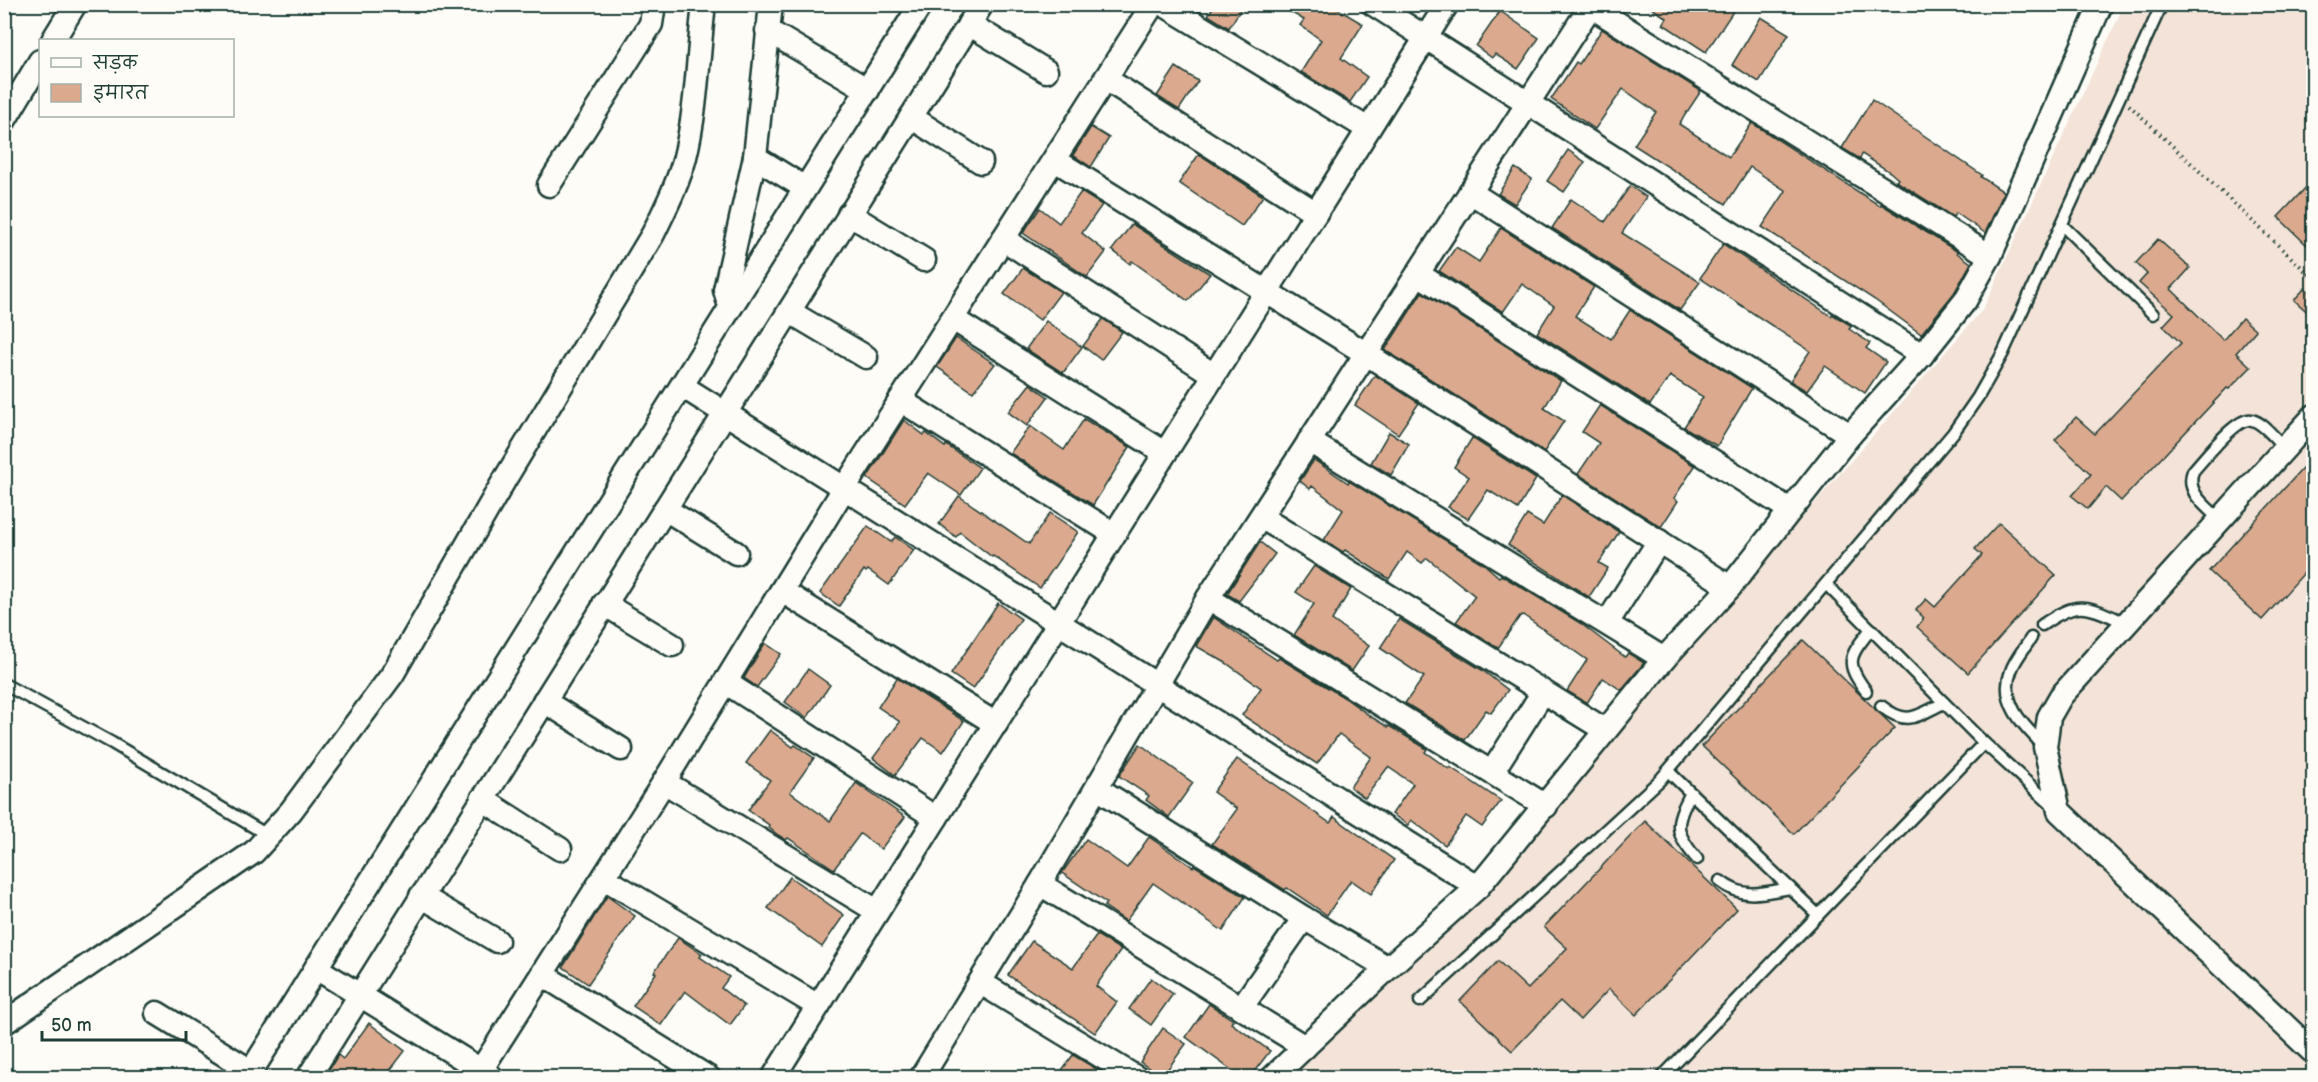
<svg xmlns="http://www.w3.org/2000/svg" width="2318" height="1082" viewBox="0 0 2318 1082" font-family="'Balsamiq Sans','Playpen Sans Deva',sans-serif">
<rect width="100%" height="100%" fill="#fdfcf7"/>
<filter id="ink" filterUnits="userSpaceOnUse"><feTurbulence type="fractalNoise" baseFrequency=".0167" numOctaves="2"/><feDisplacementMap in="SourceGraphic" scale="12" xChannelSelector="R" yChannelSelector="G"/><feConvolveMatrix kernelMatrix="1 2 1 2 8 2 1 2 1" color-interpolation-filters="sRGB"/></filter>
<g filter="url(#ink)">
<path fill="#f3e3d8" d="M2124,5H2313V1077L1270,1078L1495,871L1983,309Z"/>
<g fill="#dba98e" stroke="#1f3d34" stroke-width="1.5">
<path d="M1215,4H1244L1229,28L1208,15Z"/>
<path d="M1277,4H1329L1363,24L1341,58L1367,77L1350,102L1301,72L1321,40L1300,25L1304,20Z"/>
<path d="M1645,4H1738L1706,52L1663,24L1667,18Z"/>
<path d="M1500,11L1539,38L1518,69L1495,54L1492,58L1476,46Z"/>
<path d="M1761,17L1789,34L1759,82L1732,65Z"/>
<path d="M1602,29L1701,91L1679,124L1729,157L1752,123L1880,206L1881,204L1958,252L1957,253L1971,263L1954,293L1921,334L1875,300L1762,227L1786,191L1750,167L1726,204L1634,145L1656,112L1623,89L1595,129L1551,99L1576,62L1579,64Z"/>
<path d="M1176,67L1198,81L1179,110L1157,96Z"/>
<path d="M1872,100L1982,175L1981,177L2004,192L1985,233L1956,213L1953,217L1896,181L1898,179L1890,172L1862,154L1860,159L1842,148Z"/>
<path d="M1091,127L1109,138L1091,167L1073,155Z"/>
<path d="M1568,150L1585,162L1564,192L1547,181Z"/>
<path d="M1199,154L1263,196L1242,226L1179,183Z"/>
<path d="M1515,168L1532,179L1515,204L1498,194Z"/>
<path d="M2313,180V251L2278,217Z"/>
<path d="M1630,186L1646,197L1622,233L1700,282L1680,310L1552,228L1571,199L1605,222Z"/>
<path d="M1081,192L1102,205L1082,233L1106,252L1087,277L1023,233L1040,208L1059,223Z"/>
<path d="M1132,224L1210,274L1188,301L1132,261L1130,264L1112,250Z"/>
<path d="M1501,228L1594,287L1575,316L1611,339L1630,310L1752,388L1717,446L1684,427L1703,397L1670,376L1650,405L1537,333L1554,306L1522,284L1503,312L1439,271L1456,247L1479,262Z"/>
<path d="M2158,239L2190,268L2171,289L2223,340L2242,318L2256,330L2236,353L2251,367L2229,389L2227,388L2121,501L2106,487L2088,509L2072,496L2091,474L2055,440L2076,417L2095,434L2181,343L2163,326L2174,314L2139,283L2147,274L2136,263Z"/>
<path d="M1723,244L1831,316L1832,314L1852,326L1849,329L1870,343L1866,348L1886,362L1865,393L1825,366L1807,391L1790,381L1810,351L1700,278Z"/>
<path d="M1023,268L1061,292L1040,320L1004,294Z"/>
<path d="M2305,288L2313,295V317L2294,300Z"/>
<path d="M1422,292L1561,381L1544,408L1564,421L1544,452L1385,350Z"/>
<path d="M1103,319L1122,332L1101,360L1083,346Z"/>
<path d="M1046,321L1082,347L1063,373L1026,349Z"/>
<path d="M956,338L995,364L973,392L937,367Z"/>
<path d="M1375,375L1419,403L1398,434L1355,405Z"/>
<path d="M1030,384L1048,397L1027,426L1008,412Z"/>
<path d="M1600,405L1695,466L1674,498L1678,501L1661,527L1578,474L1599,443L1582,432Z"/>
<path d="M1084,419L1130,447L1093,505L1010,453L1030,426L1064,450Z"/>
<path d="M904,420L924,435L926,433L945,447L946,445L980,468L961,495L928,473L905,504L867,478Z"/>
<path d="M1389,432L1409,444L1391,475L1371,463Z"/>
<path d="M1472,438L1536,479L1518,509L1488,490L1468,519L1448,507L1469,477L1454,467Z"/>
<path d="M2313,457V563L2262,620L2209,571Z"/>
<path d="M1314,460L1348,483L1349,481L1484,564L1499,577L1501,575L1580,623L1625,657L1628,653L1644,663L1621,690L1603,678L1587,703L1567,691L1587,660L1523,615L1520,616L1498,648L1456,622L1475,596L1427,558L1422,563L1407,552L1389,579L1345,550L1343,552L1324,540L1343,510L1312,486L1310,489L1300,481Z"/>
<path d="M1562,495L1619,532L1599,563L1608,568L1589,597L1508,545L1527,515L1543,525Z"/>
<path d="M959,496L1029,544L1050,513L1078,532L1040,588L993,556L992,557L960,532L956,537L939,524Z"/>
<path d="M1999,523L2056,575L1968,673L1917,627L1924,618L1916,610L1926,599L1935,607L1982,555L1975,549Z"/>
<path d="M868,526L891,542L895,537L914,550L889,585L868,570L866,572L864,570L839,606L820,593Z"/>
<path d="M1260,542L1275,554L1239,601L1227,594Z"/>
<path d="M1314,566L1351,589L1332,620L1369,646L1352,671L1294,635L1314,604L1296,592Z"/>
<path d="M998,603L1021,619L973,689L951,674Z"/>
<path d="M1213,617L1277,660L1279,658L1345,698L1373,718L1388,727L1389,726L1427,749L1425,752L1449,769L1450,767L1501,801L1482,827L1466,816L1445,845L1411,820L1408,825L1392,814L1413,784L1388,767L1365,798L1350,787L1371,757L1339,734L1317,764L1242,715L1261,688L1226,663L1196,646Z"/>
<path d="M1399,619L1482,670L1508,690L1491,713L1486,710L1465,740L1405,703L1424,677L1380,648Z"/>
<path d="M1803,640L1895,728L1794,834L1702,746Z"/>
<path d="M765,643L781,654L757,687L744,678Z"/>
<path d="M808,669L830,685L807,718L785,702Z"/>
<path d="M897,678L964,721L943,752L923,738L895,775L873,758L900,722L878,707Z"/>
<path d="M770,730L793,747L795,745L814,758L790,792L830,821L856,783L905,817L881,849L860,834L834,869L788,838L786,840L778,835L768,827L769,825L748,810L770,780L746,763Z"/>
<path d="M1140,744L1193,783L1169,817L1146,800L1149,796L1119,776Z"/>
<path d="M1237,759L1330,823L1334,817L1394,860L1371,894L1351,880L1327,915L1287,888L1285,890L1212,844L1237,809L1213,792Z"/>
<path d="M1645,821L1737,909L1636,1015L1609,989L1580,1020L1560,1001L1512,1051L1460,1001L1498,961L1528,989L1567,948L1544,927Z"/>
<path d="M1149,837L1193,867L1194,865L1245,897L1223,931L1153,883L1126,921L1104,906L1106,903L1062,873L1086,839L1127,868Z"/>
<path d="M790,877L844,915L822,947L768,908Z"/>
<path d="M607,896L635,916L588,984L563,967Z"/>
<path d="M1097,935L1121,950L1096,986L1117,1002L1095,1033L1008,975L1032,941L1073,968Z"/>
<path d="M678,938L702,954L700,957L729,977L721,988L744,1006L730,1025L685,991L661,1025L633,1006L656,973L654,972Z"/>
<path d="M1151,978L1173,994L1151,1025L1129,1009Z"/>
<path d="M1209,1004L1233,1020L1231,1023L1270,1051L1250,1077H1241L1186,1037Z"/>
<path d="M369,1023L405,1051L385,1077L373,1069L367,1077H324L338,1055L343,1059Z"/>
<path d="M1163,1028L1186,1044L1162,1077L1140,1062Z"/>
<path d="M1073,1055L1108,1076L1110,1077H1057Z"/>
</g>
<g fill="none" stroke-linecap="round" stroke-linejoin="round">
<g stroke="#1f3d34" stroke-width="15">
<g id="service">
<path d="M2062,225L2153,314"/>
<path d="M2219,519C2205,505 2185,492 2193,471C2204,459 2237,416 2252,420C2264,423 2275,439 2284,447"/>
<path d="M1826,584L1984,743L2053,806"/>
<path d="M2042,625C2079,599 2087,606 2126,623"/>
<path d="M2031,638C2025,648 2015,659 2011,671C1999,702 2023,725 2043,745"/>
<path d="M4,684L112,743L269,836"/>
<path d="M1866,691C1844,662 1849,657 1871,629"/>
<path d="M1881,706C1908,727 1916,716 1944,703"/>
<path d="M1668,771L1818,915"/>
<path d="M1691,793C1674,824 1674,832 1697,859"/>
<path d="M1720,881C1744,900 1762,893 1790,888"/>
<path d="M1420,1001L1660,780L1953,433L1978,397L2003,353L2162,4"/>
<path d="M1661,1078L1984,743"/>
</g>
</g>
<g stroke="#1f3d34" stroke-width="27">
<g id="minor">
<path d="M771,4L755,157L805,188"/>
<path d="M1163,4L1368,129"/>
<path d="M1373,4L1922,355"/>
<path d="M1587,4L1990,256"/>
<path d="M969,24L1046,71"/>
<path d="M767,30L868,90"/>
<path d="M53,40L75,4"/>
<path d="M1106,79L1316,213"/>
<path d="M911,117L981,162"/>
<path d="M4,121L40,61"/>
<path d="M1055,160L1365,353L1730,587"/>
<path d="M549,185L651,24L654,4"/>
<path d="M1470,192L1850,435"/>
<path d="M849,214L924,260"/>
<path d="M1003,239L1214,375"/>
<path d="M1418,274L1790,510"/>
<path d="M732,305L728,300L725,290L755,157"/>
<path d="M790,312L866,357"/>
<path d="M953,319L1165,453"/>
<path d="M682,386L1478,887"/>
<path d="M900,400L1114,534"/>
<path d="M2314,416L2061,696L2049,717L2045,747L2059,811L2314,1053"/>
<path d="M1309,441L1664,659"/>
<path d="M665,509L736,553"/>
<path d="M1261,517L1605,730"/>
<path d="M782,591L996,724"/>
<path d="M1208,598L1546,806"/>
<path d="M604,604L672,645"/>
<path d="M1607,623L1659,541"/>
<path d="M725,682L936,818"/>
<path d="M544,701L621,749"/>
<path d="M1492,772L1543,692"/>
<path d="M664,782L877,911"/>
<path d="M1097,788L1304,918L1388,968"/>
<path d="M482,799L560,849"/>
<path d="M604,878L818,1006"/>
<path d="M1040,884L1305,1047"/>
<path d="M421,896L497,941"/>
<path d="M316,968L481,1070L477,1078"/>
<path d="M543,975L709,1078"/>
<path d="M981,983L1137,1078"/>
<path d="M1241,1008L1304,918"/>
<path d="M157,1013L251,1071"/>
<path d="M4,1023L254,852L291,811L392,675L505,479L653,234C665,209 678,184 685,157C697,108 698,55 704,4"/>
<path d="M247,1078L921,4"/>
<path d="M308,1078L982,4"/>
<path d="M493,1078L481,1070L664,782L845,487L1153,4"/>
<path d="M773,1078L1447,4"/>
<path d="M921,1078L1040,884L1208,598L1592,4"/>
<path d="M1272,1078L1388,968L1478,887L1664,659L1730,587L1850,435L1922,355L1965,301L1990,256L2101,4"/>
</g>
</g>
<path stroke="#1f3d34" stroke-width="4" stroke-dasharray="1.5 4.5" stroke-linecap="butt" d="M2129,105L2314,279"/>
<use href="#service" stroke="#fdfcf7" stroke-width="10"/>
<use href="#minor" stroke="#fdfcf7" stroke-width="22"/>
</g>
</g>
<rect width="2318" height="1082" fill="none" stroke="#fdfcf7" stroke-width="24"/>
<rect x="12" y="12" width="2294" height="1058" fill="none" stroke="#1f3d34" stroke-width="2" filter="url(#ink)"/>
<rect x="39" y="39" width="195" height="78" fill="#fdfcf7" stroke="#a4b0a9" stroke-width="1.5"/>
<rect x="51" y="58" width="30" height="9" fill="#fdfcf7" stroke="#a4b0a9" stroke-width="1.5"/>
<text x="93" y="69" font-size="18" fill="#1f3d34">सड़क</text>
<rect x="51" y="84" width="30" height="18" fill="#dba98e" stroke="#a4b0a9" stroke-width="1.5"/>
<text x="93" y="99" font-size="18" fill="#1f3d34">इमारत</text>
<path d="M42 1031v9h144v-9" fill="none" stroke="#1f3d34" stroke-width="3"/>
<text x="51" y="1031" font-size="18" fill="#1f3d34" stroke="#fdfcf7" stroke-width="4.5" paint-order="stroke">50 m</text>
</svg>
